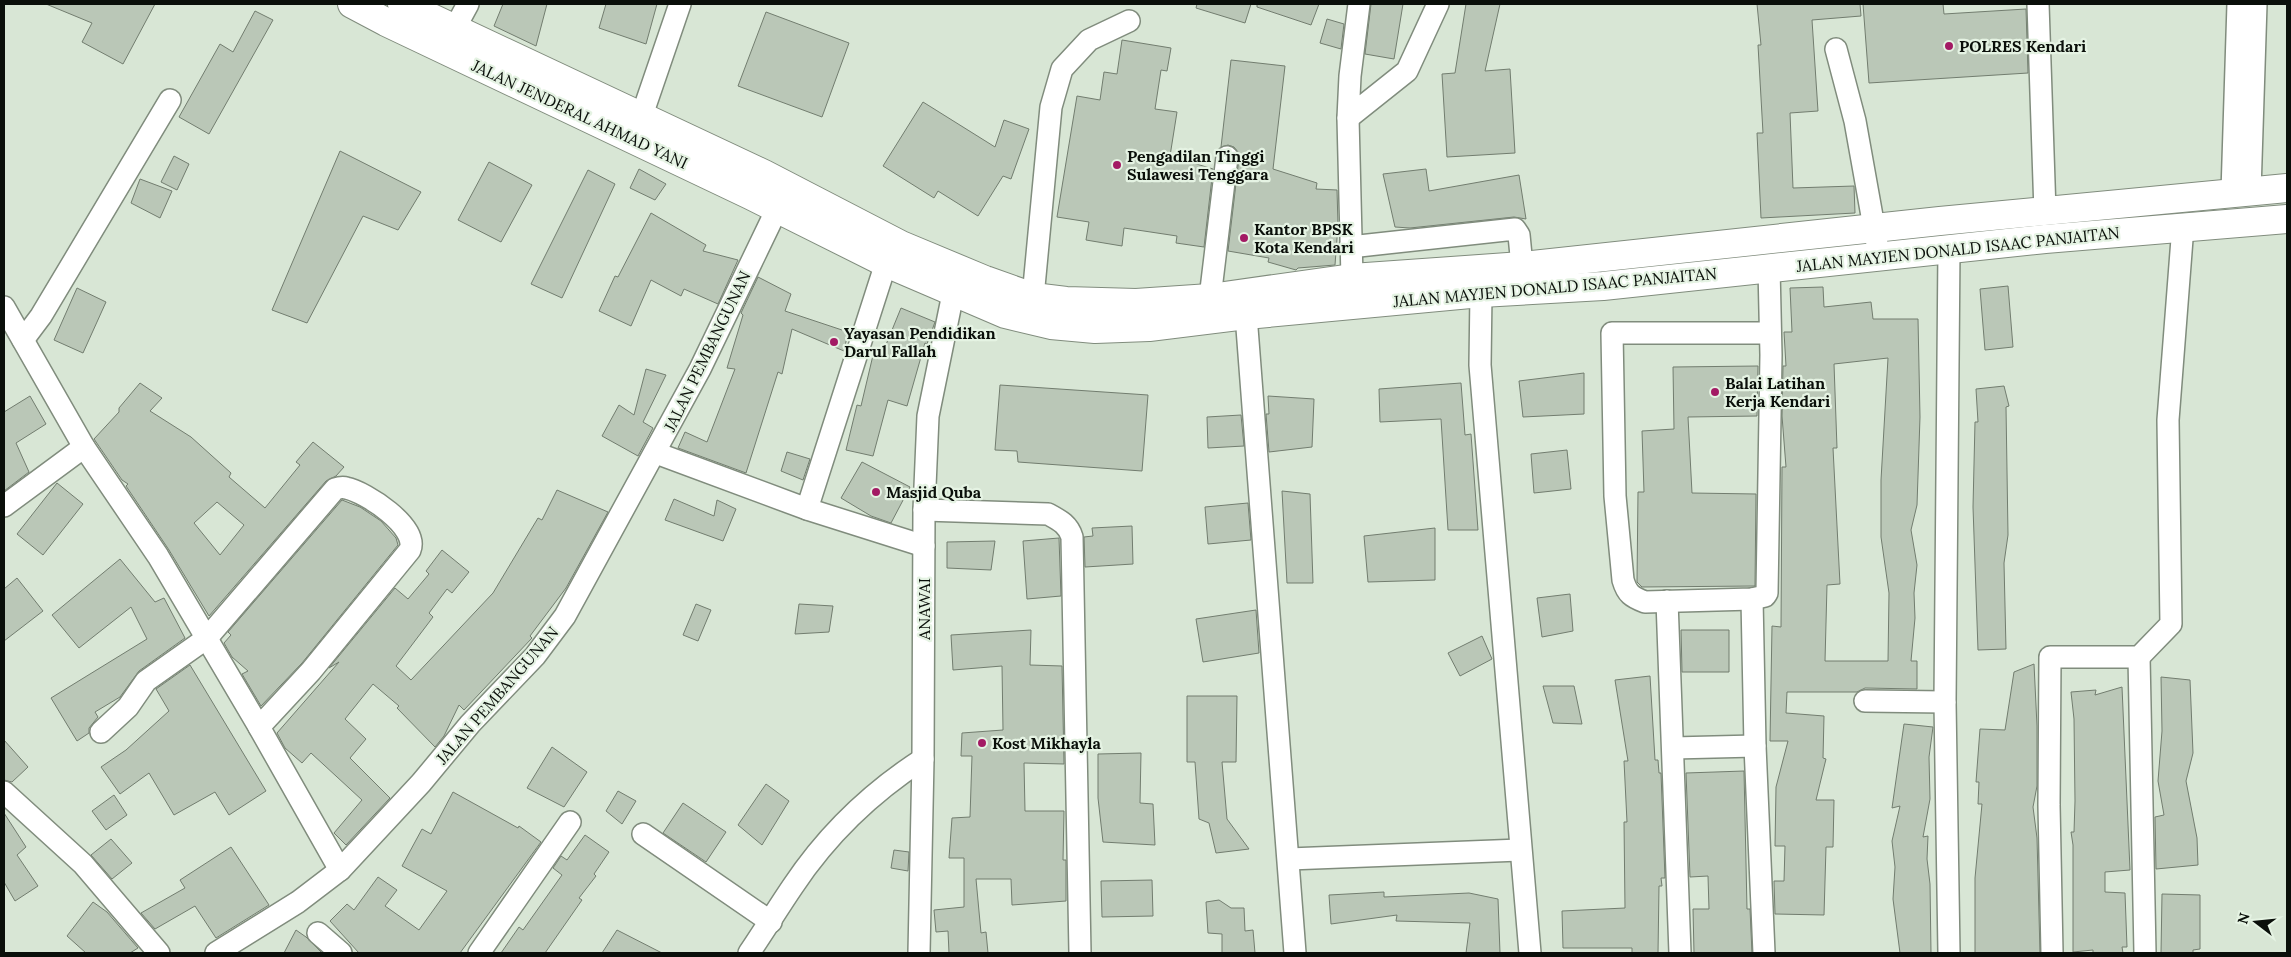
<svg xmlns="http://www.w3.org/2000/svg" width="2291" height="957" viewBox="0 0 2291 957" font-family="Lora,serif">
<rect width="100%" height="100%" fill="#d8e6d5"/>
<g fill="#bac7b7" stroke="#727d6f" fill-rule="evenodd">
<path d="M46,4H155L123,64L82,42L92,23Z"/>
<path d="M503,4H547L536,46L494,26Z"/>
<path d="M606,4H657L646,44L599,28Z"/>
<path d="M1197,4H1251L1245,23L1196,8Z"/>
<path d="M1257,4H1319L1311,25L1257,7Z"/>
<path d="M1371,4H1403L1394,59L1365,54Z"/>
<path d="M1466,4H1500L1485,71L1510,69L1515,153L1447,157L1442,74L1455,73Z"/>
<path d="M1757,4H1860L1861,16L1812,20L1818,111L1790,113L1793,188L1854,186L1855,213L1761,218L1757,133H1763L1758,45H1761Z"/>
<path d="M1863,4H1943L1944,14L2026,9L2028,73L1869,83Z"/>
<path d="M255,11L273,20L209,134L179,117L220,44L233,52Z"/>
<path d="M766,12L849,43L822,117L738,86Z"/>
<path d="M1327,19L1344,24L1341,49L1320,43Z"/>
<path d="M1122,40L1171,48L1167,71L1161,70L1155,109L1177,112L1170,156L1213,169L1204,247L1176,243L1177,236L1124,228L1122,246L1086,240L1089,222L1057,217L1077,96L1100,100L1104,72L1117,74Z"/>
<path d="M1231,60L1285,66L1273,169L1317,183L1316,189L1337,190L1338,225L1335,265L1298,268L1296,270L1268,262L1269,258L1228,251L1239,158L1238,152L1234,147L1228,145L1221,147Z"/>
<path d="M923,102L995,147L1004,120L1029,129L1011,179L1003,176L978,216L938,191L934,198L883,166Z"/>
<path d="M340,151L421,192L398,230L363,216L307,323L272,310Z"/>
<path d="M174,156L189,164L177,190L161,182Z"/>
<path d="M489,162L532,185L501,242L458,220Z"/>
<path d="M639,169L666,184L655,200L630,188Z"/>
<path d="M1426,169L1429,191L1519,175L1526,219L1514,217L1410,228L1395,227L1383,174Z"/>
<path d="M588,170L615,184L562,298L531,284Z"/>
<path d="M140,179L172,191L160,218L131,203Z"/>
<path d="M651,213L706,245L703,251L738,260L718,304L684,289L681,296L651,280L631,326L599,311L615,276L618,277Z"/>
<path d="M758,277L791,294L785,311L848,332L844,351L792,329L782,374L778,372L746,473L678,448L685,432L707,442L735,369L727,368L743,315L741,313Z"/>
<path d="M2008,286L2013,347L1985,350L1980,289Z"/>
<path d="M1823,287L1824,307L1871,302L1873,319H1918L1920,417L1917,505L1911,530L1917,565L1914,593L1915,618L1911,661H1917V689L1865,688L1857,692H1787L1786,713L1824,716L1823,758L1826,759L1816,800H1834L1833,847H1826L1824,915L1775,914L1774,881H1784L1785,846H1775L1776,787L1788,741H1770L1772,626L1781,627L1782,467H1786L1782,416L1783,366H1786L1784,332H1792L1790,288ZM1888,358L1881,480V537L1889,593L1888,661H1825L1827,585L1840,584L1833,448H1837L1834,364Z"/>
<path d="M77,288L106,302L83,353L54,340Z"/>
<path d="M901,308L935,322L927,344L925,343L907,406L888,400L873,456L846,450L857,405L861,406L874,351L883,352Z"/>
<path d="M1758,366L1757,416L1688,417L1692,493L1756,494L1755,586L1642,587L1637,582L1638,492H1644L1642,431L1674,429L1673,367Z"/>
<path d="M646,369L666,375L643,422L653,428L638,456L602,436L619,405L634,415Z"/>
<path d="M1584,373V414L1523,417L1519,381Z"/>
<path d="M140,383L162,398L150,411L191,437L231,473L229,477L265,508L300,465L296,462L313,442L344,467L336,476L326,481L209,616L169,550L126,486L128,484L122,480L94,439L119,412V408ZM217,502L244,525L220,555L194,523Z"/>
<path d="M1461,383L1465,435L1471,434L1478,530H1448L1441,419L1380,422L1379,389Z"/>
<path d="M1000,385L1148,395L1142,471L1018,462L1017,451L995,450Z"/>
<path d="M2004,386L2009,406L2006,407L2008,535L2004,563L2006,649L1978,650L1973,507L1975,422H1978L1976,389Z"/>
<path d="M30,396L46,424L16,443L29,472L4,491V412Z"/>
<path d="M1268,396L1314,399L1312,447L1269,452L1266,414H1269Z"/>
<path d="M1241,415L1244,446L1208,448L1207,417Z"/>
<path d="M1567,450L1571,489L1534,493L1531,454Z"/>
<path d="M787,452L810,459L803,480L781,471Z"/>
<path d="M862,462L910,487L891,523L871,516L841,498Z"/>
<path d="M57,483L83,504L43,555L17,534Z"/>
<path d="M557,490L608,512L566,588L530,636L532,638L464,710L459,705L444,736L435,747L397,708L399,706L373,684L345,719L366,739L350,758L390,798L346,845L334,833L362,800L311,753L302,763L285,748L277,733L339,662L329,668L395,588L408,599L429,574L426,571L442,550L469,572L452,593L447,589L429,613L433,617L396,666L411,680L493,593L538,518L542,520Z"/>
<path d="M1282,491L1310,494L1313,583H1287Z"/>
<path d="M674,499L714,516L717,500L736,509L723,541L665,520Z"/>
<path d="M342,500L360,507L381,521L396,538L398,545L302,663L261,706L242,674L248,671L232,657L224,643L231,635L228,632Z"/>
<path d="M1248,503L1251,540L1208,544L1205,507Z"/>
<path d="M1132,526L1133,564L1085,567L1084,537L1093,536L1092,528Z"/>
<path d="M1435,528V580L1368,582L1364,536Z"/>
<path d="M1059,538L1061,596L1027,599L1023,541Z"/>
<path d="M995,541L991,570L947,568V542Z"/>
<path d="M120,559L155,602L164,598L185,638L139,671L120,697L95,712L98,717L89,728V733L77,741L51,698L147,639L131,607L79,648L52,615Z"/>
<path d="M17,578L43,611L4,641V589Z"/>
<path d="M1570,594L1573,631L1542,637L1537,598Z"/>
<path d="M696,604L711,610L698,641L683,635Z"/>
<path d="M799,604L833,606L829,632L795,634Z"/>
<path d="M1256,610L1259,653L1203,662L1196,619Z"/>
<path d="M1031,630L1030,665L1062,666L1064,764L1024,763L1025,811H1064L1063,860H1066V901L1012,905L1011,879H976L981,933L986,932L988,953H949L948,931L936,932L934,910L964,907V858H949L952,818L970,817L972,756H961L962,733L1003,730L1002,666L953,670L951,635Z"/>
<path d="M1681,630H1729V672H1682Z"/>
<path d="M1482,636L1492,659L1460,676L1448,653Z"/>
<path d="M2034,664L2037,726V786L2033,807L2037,838L2040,953H1975V878L1982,804H1978L1979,782H1976L1980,729L2005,730L2014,672Z"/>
<path d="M190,665L266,791L229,815L215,792L174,815L149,773L120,794L101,767L126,750L169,711L156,689Z"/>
<path d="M1650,676L1655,760H1658L1659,773H1661L1665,878H1661L1662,886H1659L1658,953H1632V948H1563L1562,911L1625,908L1624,822H1627L1624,761H1628L1615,680Z"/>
<path d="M2161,677L2190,680L2193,753L2186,781L2197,838L2198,865L2156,869L2155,817L2164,815L2158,781L2162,731Z"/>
<path d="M1543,686H1574L1582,724L1553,723Z"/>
<path d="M2122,687L2130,870L2105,872V892L2125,893L2127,947H2122L2123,953H2093V950L2073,952V845L2071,832H2074L2075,801L2074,719L2071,692L2096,690L2095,695Z"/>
<path d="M1187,696H1237L1236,762H1222L1227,819L1249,849L1216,853L1209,823L1199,819L1195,762H1187Z"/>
<path d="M1904,724L1933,727L1929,757L1930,799L1923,837L1928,836L1927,859L1930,884L1931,953H1900L1893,899L1895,867L1892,841L1900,806L1892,808Z"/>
<path d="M4,740L28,767L12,782L4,780Z"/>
<path d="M552,747L587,772L564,807L527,788Z"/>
<path d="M1141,753L1140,803L1153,804L1155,845L1103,842L1098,798V754Z"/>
<path d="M1744,771L1747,909H1750L1752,953H1694L1693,909H1709L1708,876L1690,877L1686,773Z"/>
<path d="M766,784L789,801L762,845L738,825Z"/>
<path d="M618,791L636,801L622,824L606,811Z"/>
<path d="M453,792L518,828L519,826L541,842L460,953H359L330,921L347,904L354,910L378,877L397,890L385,906L419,930L447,891L402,866L422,829L431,834Z"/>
<path d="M114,795L127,815L106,830L92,811Z"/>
<path d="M683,803L726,832L706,862L663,833Z"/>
<path d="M4,813L26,847L17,855L38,886L15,901L4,882Z"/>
<path d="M585,835L609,852L594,874L596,876L579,898L582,900L545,953H501L519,927L523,930L562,875L553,868L561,856L567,860Z"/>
<path d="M111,839L132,863L112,879L91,855Z"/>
<path d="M231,847L269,905L216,938L195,906L155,929L141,913L185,888L180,880Z"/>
<path d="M894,850L909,852L908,871L891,868Z"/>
<path d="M1152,880L1153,916L1102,917L1101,881Z"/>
<path d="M1384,892V897L1469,893L1498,899L1500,953H1466L1470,923L1396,921L1397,915L1331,924L1329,895Z"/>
<path d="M2162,894L2200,895V949L2193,950V953H2161Z"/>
<path d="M1219,900L1231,908H1244L1245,931L1253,930L1255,953H1222V934L1208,933L1206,902Z"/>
<path d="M93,902L107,912L138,948L130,953H86L67,936Z"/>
<path d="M296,930L306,937L322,953H284Z"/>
<path d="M617,930L662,953H602Z"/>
</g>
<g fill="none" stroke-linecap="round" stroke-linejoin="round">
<g stroke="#808c7d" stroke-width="24">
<g id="street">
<path d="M1359,4L1350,76L1348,118L1407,71L1438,4"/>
<path d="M2038,4L2045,212"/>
<path d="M455,28L468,4"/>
<path d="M1836,49L1855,121L1877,244"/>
<path d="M642,115L680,4"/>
<path d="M1348,118L1352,278"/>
<path d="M2250,191L2256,4"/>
<path d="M2232,192L2238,4"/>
<path d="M1350,247L1515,229L1519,235L1522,266"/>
<path d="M1769,268L1771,355L1767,593L1765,596L1752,599L1645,602C1632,597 1627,594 1623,580L1615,496L1612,333H1770"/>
<path d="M1481,293L1480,365L1530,953"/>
<path d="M1033,297L1051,107L1062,69L1089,40L1129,21"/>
<path d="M1210,298L1227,157"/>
<path d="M4,307L84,447L158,556L259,727"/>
<path d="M1246,315L1295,953"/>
<path d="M23,340L41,316L170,100"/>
<path d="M656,453L807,509L886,263"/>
<path d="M4,506L84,447"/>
<path d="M807,509L924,546"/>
<path d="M924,510L1048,514C1059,520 1068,524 1072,537L1080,953"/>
<path d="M1752,599L1755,746L1764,953"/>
<path d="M1667,601L1680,953"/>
<path d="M2139,657L2145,953"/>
<path d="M1865,701L1945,702"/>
<path d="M101,732L128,707L146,681L207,638L335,489C338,488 343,487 346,488C366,492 419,527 410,550L311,671L259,727L340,870"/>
<path d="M1673,748L1755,746"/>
<path d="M4,792L83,864L159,953"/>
<path d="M643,834L771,922"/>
<path d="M1289,859L1520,850"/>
<path d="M318,933L341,953"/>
<path d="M216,953L298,902L340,870L421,783L470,724L535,656L565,616L700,369L777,209"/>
<path d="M479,953L570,822"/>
<path d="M749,953C764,931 778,908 793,886C827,835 872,792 923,759"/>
<path d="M919,953L923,759L924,510L928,416L956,279"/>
<path d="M1949,953L1945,702L1949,249"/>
<path d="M2052,953L2049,805L2050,657H2139L2171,624L2168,420L2183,226"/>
</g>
</g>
<g stroke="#808c7d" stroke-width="30">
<g id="highway">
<path d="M352,4L386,22L750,195L886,263L1005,314L1051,325L1095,329L1149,327L1246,315L1481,293L1603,286L2045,239L2287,219"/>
<path d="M402,4L764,174L901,245L985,280L1033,297L1066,301L1136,303L1210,298L1352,278L1522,266L1940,221L2287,188"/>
</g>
</g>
<use href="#street" stroke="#fff" stroke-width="21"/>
<use href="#highway" stroke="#fff" stroke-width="28"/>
</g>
<g fill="#a31a64" stroke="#e5f3e3" stroke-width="2">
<circle cx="1949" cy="46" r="5"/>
<circle cx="1117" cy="165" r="5"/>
<circle cx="1244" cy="238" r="5"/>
<circle cx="834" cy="342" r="5"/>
<circle cx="1715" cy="392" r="5"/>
<circle cx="876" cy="492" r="5"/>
<circle cx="982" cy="743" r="5"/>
</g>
<g text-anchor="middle" stroke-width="4.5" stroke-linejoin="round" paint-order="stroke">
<g font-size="16" font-weight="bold" fill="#0a0f0a" stroke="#e5f3e3" text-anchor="start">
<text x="1959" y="52">POLRES Kendari</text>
<text x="1127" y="162">Pengadilan Tinggi<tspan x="1127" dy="18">Sulawesi Tenggara</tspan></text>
<text x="1254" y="235">Kantor BPSK<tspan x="1254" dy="18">Kota Kendari</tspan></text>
<text x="844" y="339">Yayasan Pendidikan<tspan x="844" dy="18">Darul Fallah</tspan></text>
<text x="1725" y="389">Balai Latihan<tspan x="1725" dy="18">Kerja Kendari</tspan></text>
<text x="886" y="498">Masjid Quba</text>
<text x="992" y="749">Kost Mikhayla</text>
</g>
<g font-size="16" fill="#0a0f0a" stroke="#e5f3e3">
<text transform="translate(580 114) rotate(25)" y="6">JALAN JENDERAL AHMAD YANI</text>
<text transform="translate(1958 249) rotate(-6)" y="6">JALAN MAYJEN DONALD ISAAC PANJAITAN</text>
<text transform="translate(1555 287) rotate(-5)" y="6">JALAN MAYJEN DONALD ISAAC PANJAITAN</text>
<text transform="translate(707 351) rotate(-64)" y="6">JALAN PEMBANGUNAN</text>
<text transform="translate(924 609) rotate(-90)" y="6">ANAWAI</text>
<text transform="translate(497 695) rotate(-49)" y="6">JALAN PEMBANGUNAN</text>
</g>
</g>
<rect width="2291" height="957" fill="none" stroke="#0a0f0a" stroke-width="10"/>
<g transform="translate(2256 922) rotate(286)" stroke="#e5f3e3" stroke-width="4" paint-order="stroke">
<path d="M0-4L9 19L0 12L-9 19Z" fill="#0a0f0a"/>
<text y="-8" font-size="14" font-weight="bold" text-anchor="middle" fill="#0a0f0a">N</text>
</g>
</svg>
